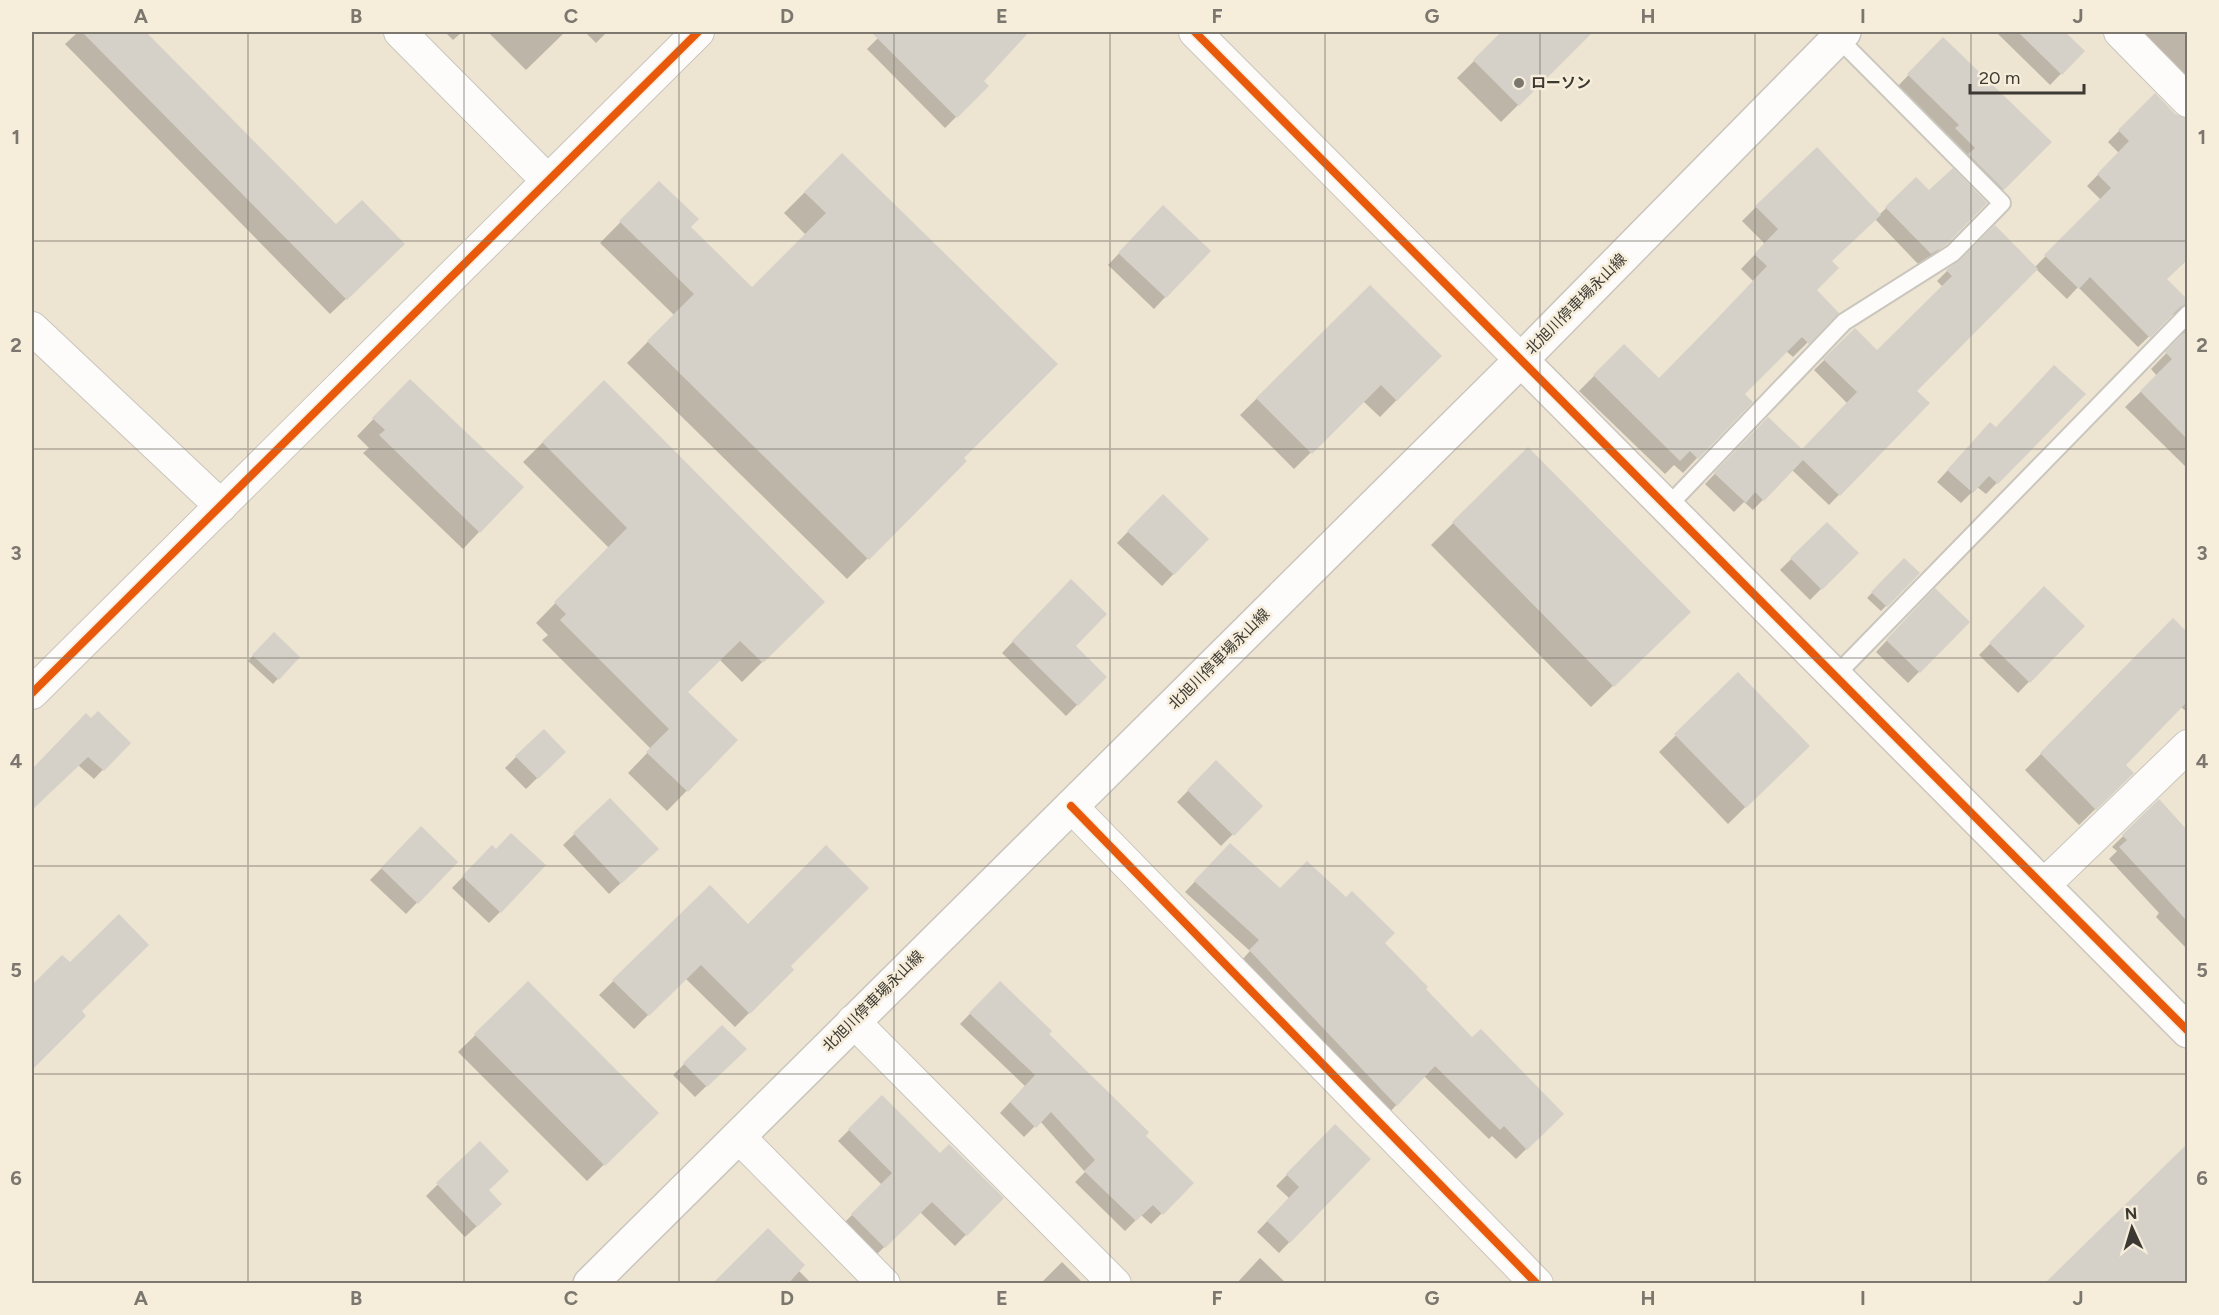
<svg xmlns="http://www.w3.org/2000/svg" width="2219" height="1315" viewBox="0 0 2219 1315" font-family="Figtree,'Noto Sans JP',sans-serif">
<rect width="100%" height="100%" fill="#f0ebe1"/>
<rect fill="#ede4d2" x="32" y="32" width="2155" height="1251"/>
<g fill="#0003">
<path d="M78,32H144L336,226L388,259L330,314L65,44Z"/>
<path d="M445,32H462L453,40Z"/>
<path d="M488,32H565L526,70Z"/>
<path d="M585,32H607L596,43Z"/>
<path d="M884,32H1027L982,81L987,86L945,128L867,49Z"/>
<path d="M1503,32H1591L1501,122L1457,78Z"/>
<path d="M1996,32H2063L2083,51L2050,85Z"/>
<path d="M2120,32H2188V105Z"/>
<path d="M1943,39L2050,142L1992,200L1945,141L1949,137L1897,87Z"/>
<path d="M2155,95L2171,121L2188,138V259L2166,279L2188,301V310L2182,316L2174,314L2169,317L2138,347L2078,287L2067,299L2036,269L1915,391L1928,403L1829,505L1792,470L1753,510L1744,502L1734,512L1705,484L1768,419L1801,451L1848,404L1814,370L1855,330L1877,352L1943,287L1937,281L1947,271L2034,268L2101,200L2087,186L2119,153L2108,142Z"/>
<path d="M842,155L962,458L965,461L847,579L627,363L674,315L600,243L659,183L689,227L752,289L806,235L784,213Z"/>
<path d="M1916,179L1929,192L1985,203L1933,256L1919,265L1875,219L1830,262L1815,290L1837,313L1793,357L1786,351L1743,394L1697,458L1683,473L1674,465L1665,474L1579,391L1624,346L1659,380L1754,282L1741,269L1765,244L1742,221L1756,207L1879,215Z"/>
<path d="M1163,207L1209,251L1154,309L1108,265Z"/>
<path d="M1370,287L1440,356L1380,417L1363,401L1294,469L1240,415Z"/>
<path d="M2188,319V469L2125,407L2157,376L2151,369L2181,338L2183,333L2181,325Z"/>
<path d="M410,381L479,532L463,549L363,453L369,448L357,436Z"/>
<path d="M604,382L823,602L742,682L719,659L686,692L736,740L667,811L628,773L651,749L542,640L548,635L536,623L609,548L523,462Z"/>
<path d="M2084,394L1986,494L1977,487L1961,503L1937,482L1979,436Z"/>
<path d="M1528,449L1689,612L1591,707L1431,545Z"/>
<path d="M1163,496L1207,539L1162,586L1117,543Z"/>
<path d="M1827,524L1857,553L1810,600L1780,570Z"/>
<path d="M1904,560L1918,573L1881,611L1867,598Z"/>
<path d="M2044,589L2083,626L2018,693L1979,655Z"/>
<path d="M1059,593L1074,646L1105,677L1066,716L1002,653Z"/>
<path d="M1924,601L1968,622L1908,683L1876,652Z"/>
<path d="M2173,620L2188,635V713L2181,707L2124,765L2132,773L2079,825L2025,770Z"/>
<path d="M274,634L298,657L273,684L248,661Z"/>
<path d="M1738,674L1808,746L1728,824L1659,752Z"/>
<path d="M86,715L128,743L94,779L78,765L32,809V771Z"/>
<path d="M564,752L526,789L505,768L516,757Z"/>
<path d="M1216,762L1261,806L1221,846L1177,802Z"/>
<path d="M610,800L657,849L609,894L563,845Z"/>
<path d="M2159,801L2188,832V853L2184,857L2188,861V950L2156,917L2159,913L2109,859L2117,851L2112,847Z"/>
<path d="M421,828L456,862L406,914L370,880Z"/>
<path d="M1220,855L1280,890L1383,943L1423,989L1472,1039L1562,1114L1516,1159L1492,1136L1489,1139L1424,1076L1386,1116L1240,962L1250,951L1185,892Z"/>
<path d="M481,858L500,912L489,923L452,888Z"/>
<path d="M710,887L792,970L735,1027L685,978L634,1029L599,995Z"/>
<path d="M62,957L80,1011L84,1016L32,1068V987Z"/>
<path d="M1000,983L1144,1136L1192,1183L1151,1224L1141,1215L1125,1231L1075,1182L1085,1172L1040,1121L1024,1137L1000,1113L1025,1086L960,1024Z"/>
<path d="M528,984L657,1113L587,1181L458,1052Z"/>
<path d="M722,1027L745,1049L695,1097L673,1075Z"/>
<path d="M882,1097L940,1155L1002,1198L955,1246L920,1212L873,1258L841,1226L882,1185L838,1141Z"/>
<path d="M1335,1126L1368,1159L1279,1253L1257,1232L1289,1198L1276,1186Z"/>
<path d="M480,1143L489,1215L465,1237L426,1196Z"/>
<path d="M2188,1146V1284H2047Z"/>
<path d="M1260,1258L1287,1284H1236Z"/>
<path d="M1062,1262L1084,1284H1040Z"/>
<path d="M798,1270L812,1284H714Z"/>
</g>
<g fill="#d5d1c9">
<path d="M82,32H146L336,224L362,200L405,244L347,300Z"/>
<path d="M871,32H1029L984,81L989,86L957,118Z"/>
<path d="M1501,32H1593L1519,106L1473,60Z"/>
<path d="M2018,32H2065L2085,51L2062,75Z"/>
<path d="M1943,37L2052,142L2004,190L1968,154L1975,148L1955,128L1959,125L1907,74Z"/>
<path d="M2155,93L2175,114L2187,118V260L2167,279L2187,299V304L2180,307L2150,338L2090,277L2079,289L2044,255L2111,188L2097,174L2129,141L2118,130Z"/>
<path d="M1817,147L1881,215L1832,261L1839,268L1817,290L1839,313L1809,344L1802,337L1745,394L1753,402L1698,459L1690,451L1680,461L1593,375L1624,344L1659,378L1711,325L1767,266L1754,254L1778,229L1755,206Z"/>
<path d="M842,153L1058,364L964,458L967,461L869,560L647,341L694,294L619,221L659,181L699,219L691,227L752,287L826,213L804,192Z"/>
<path d="M1953,168L1987,203L1946,245L1931,254L1885,207L1916,177L1929,190Z"/>
<path d="M1163,205L1211,251L1166,298L1118,253Z"/>
<path d="M1995,225L2038,269L1917,391L1930,403L1840,496L1803,460L1764,501L1755,492L1746,503L1714,473L1768,417L1802,449L1857,392L1823,359L1855,328L1877,350L1952,276L1946,270L1960,260Z"/>
<path d="M1370,285L1442,356L1397,401L1381,385L1312,454L1256,398Z"/>
<path d="M2187,330V439L2140,391L2172,359L2165,352Z"/>
<path d="M2054,365L2086,394L1998,484L1989,476L1973,493L1947,470L1990,422L1996,427Z"/>
<path d="M410,379L524,487L480,533L379,435L385,430L372,418Z"/>
<path d="M604,380L825,602L763,663L740,641L688,692L738,740L688,792L646,752L669,729L560,620L566,614L554,602L627,528L542,442Z"/>
<path d="M1528,447L1691,612L1614,687L1452,522Z"/>
<path d="M1163,494L1209,539L1174,575L1127,531Z"/>
<path d="M1827,522L1859,553L1822,590L1790,558Z"/>
<path d="M1904,558L1920,573L1887,607L1871,592Z"/>
<path d="M1071,579L1107,614L1076,646L1107,677L1078,706L1012,641Z"/>
<path d="M2044,586L2085,626L2030,683L1989,643Z"/>
<path d="M1935,588L1970,622L1920,673L1886,640Z"/>
<path d="M2173,618L2187,632V702L2126,765L2134,773L2096,810L2040,753Z"/>
<path d="M274,632L300,657L279,680L252,655Z"/>
<path d="M1738,672L1810,746L1746,808L1674,734Z"/>
<path d="M98,711L131,743L104,771L88,757L32,810V769L86,713L91,718Z"/>
<path d="M544,729L566,752L538,779L515,756Z"/>
<path d="M1216,760L1263,806L1234,836L1187,790Z"/>
<path d="M610,798L659,849L621,884L573,833Z"/>
<path d="M2159,799L2187,830V921L2119,847L2127,840L2122,835Z"/>
<path d="M421,826L458,862L418,904L381,868Z"/>
<path d="M511,833L546,865L501,913L462,876L492,845L496,849Z"/>
<path d="M1230,843L1280,888L1307,861L1346,897L1352,891L1395,933L1385,943L1428,987L1426,989L1472,1037L1481,1029L1564,1114L1527,1150L1504,1126L1500,1130L1435,1066L1397,1106L1249,950L1259,940L1194,881Z"/>
<path d="M826,845L869,888L791,966L794,970L750,1014L701,965L649,1016L612,980L710,885L748,924Z"/>
<path d="M119,914L149,945L82,1011L86,1016L32,1070V985L62,955L70,962Z"/>
<path d="M528,981L659,1113L605,1166L474,1034Z"/>
<path d="M1000,981L1052,1031L1049,1034L1149,1132L1146,1136L1194,1183L1163,1215L1153,1205L1136,1221L1084,1171L1095,1160L1051,1112L1036,1128L1010,1102L1035,1075L969,1013Z"/>
<path d="M722,1025L747,1049L707,1087L683,1063Z"/>
<path d="M882,1095L940,1153L949,1144L1004,1198L967,1236L932,1202L885,1248L851,1214L892,1173L848,1129Z"/>
<path d="M1335,1124L1371,1159L1290,1243L1267,1221L1299,1187L1286,1174Z"/>
<path d="M480,1141L509,1171L489,1190L502,1204L477,1227L436,1183Z"/>
<path d="M2187,1144V1284H2044Z"/>
<path d="M768,1228L805,1265L788,1284H712Z"/>
</g>
<g fill="none" stroke-linecap="round" stroke-linejoin="round">
<g stroke="#cac6be" stroke-width="20">
<g id="service">
<path d="M1667,507L1844,322L1953,253L2002,203L1838,38"/>
<path d="M1835,676L2188,314"/>
</g>
</g>
<g stroke="#cac6be" stroke-width="34">
<g id="minor">
<path d="M400,32L548,181"/>
<path d="M1195,32L1521,360"/>
<path d="M2120,32L2188,101"/>
<path d="M32,328L221,506"/>
<path d="M32,693L698,32"/>
<path d="M1071,806L1537,1284"/>
<path d="M2044,885L2188,746"/>
<path d="M853,1021L1115,1284"/>
<path d="M739,1137L884,1284"/>
</g>
</g>
<g stroke="#cac6be" stroke-width="36">
<path id="tertiary" d="M1521,360L2188,1031"/>
</g>
<g stroke="#cac6be" stroke-width="36">
<path id="secondary" d="M590,1284L1521,360L1844,32"/>
</g>
<use href="#service" stroke="#fdfcfa" stroke-width="16"/>
<use href="#minor" stroke="#fdfcfa" stroke-width="32"/>
<use href="#tertiary" stroke="#fdfcfa" stroke-width="33"/>
<use href="#secondary" stroke="#fdfcfa" stroke-width="33"/>
<g stroke="#f6eddb" stroke-width="11">
<g id="cycleway">
<path d="M1195,32L2188,1031"/>
<path d="M32,693L698,32"/>
<path d="M1071,806L1537,1284"/>
</g>
</g>
<use href="#cycleway" stroke="#e8590c" stroke-width="8"/>
</g>
<path fill="none" stroke="#7b776f" stroke-width="1.5" stroke-opacity="0.55" d="M248,32V1284M464,32V1284M679,32V1284M894,32V1284M1110,32V1284M1325,32V1284M1540,32V1284M1755,32V1284M1971,32V1284M32,241H2188M32,449H2188M32,658H2188M32,866H2188M32,1074H2188"/>
<circle fill="#7b776f" stroke="#f6eddb" stroke-width="2" cx="1519" cy="83" r="6"/>
<g text-anchor="middle" stroke-width="5" stroke-linejoin="round" paint-order="stroke">
<g font-size="15" font-weight="bold" fill="#3c3932" stroke="#f6eddb" text-anchor="start">
<text x="1531" y="88">ローソン</text>
</g>
<g font-size="15" fill="#3c3932" stroke="#f6eddb">
<text transform="translate(1576 304) rotate(-45)" y="5">北旭川停車場永山線</text>
<text transform="translate(1219 659) rotate(-45)" y="5">北旭川停車場永山線</text>
<text transform="translate(873 1001) rotate(-45)" y="5">北旭川停車場永山線</text>
</g>
</g>
<rect width="2219" height="1315" fill="none" stroke="#f6eddb" stroke-width="66"/>
<g transform="translate(2132 1228) rotate(356)" stroke="#f6eddb" stroke-width="4.5" paint-order="stroke">
<path d="M0-4.5L10 22L0 15L-10 22Z" fill="#3c3932"/>
<text y="-9" font-size="16" font-weight="bold" text-anchor="middle" fill="#3c3932">N</text>
</g>
<path d="M1970 84v9h114v-9" fill="none" stroke="#3c3932" stroke-width="3"/>
<text x="1979" y="84" font-size="18" fill="#3c3932" stroke="#f6eddb" stroke-width="4.5" paint-order="stroke">20 m</text>
<rect x="33" y="33" width="2153" height="1249" fill="none" stroke="#7b776f" stroke-width="2"/>
<g font-size="20" text-anchor="middle" font-weight="bold" fill="#7b776f">
<text x="141" y="23">A</text>
<text x="356" y="23">B</text>
<text x="571" y="23">C</text>
<text x="787" y="23">D</text>
<text x="1002" y="23">E</text>
<text x="1217" y="23">F</text>
<text x="1432" y="23">G</text>
<text x="1648" y="23">H</text>
<text x="1863" y="23">I</text>
<text x="2078" y="23">J</text>
<text x="16" y="144">1</text>
<text x="2202" y="144">1</text>
<text x="16" y="352">2</text>
<text x="2202" y="352">2</text>
<text x="16" y="560">3</text>
<text x="2202" y="560">3</text>
<text x="16" y="768">4</text>
<text x="2202" y="768">4</text>
<text x="16" y="977">5</text>
<text x="2202" y="977">5</text>
<text x="16" y="1185">6</text>
<text x="2202" y="1185">6</text>
<text x="141" y="1305">A</text>
<text x="356" y="1305">B</text>
<text x="571" y="1305">C</text>
<text x="787" y="1305">D</text>
<text x="1002" y="1305">E</text>
<text x="1217" y="1305">F</text>
<text x="1432" y="1305">G</text>
<text x="1648" y="1305">H</text>
<text x="1863" y="1305">I</text>
<text x="2078" y="1305">J</text>
</g>
</svg>
